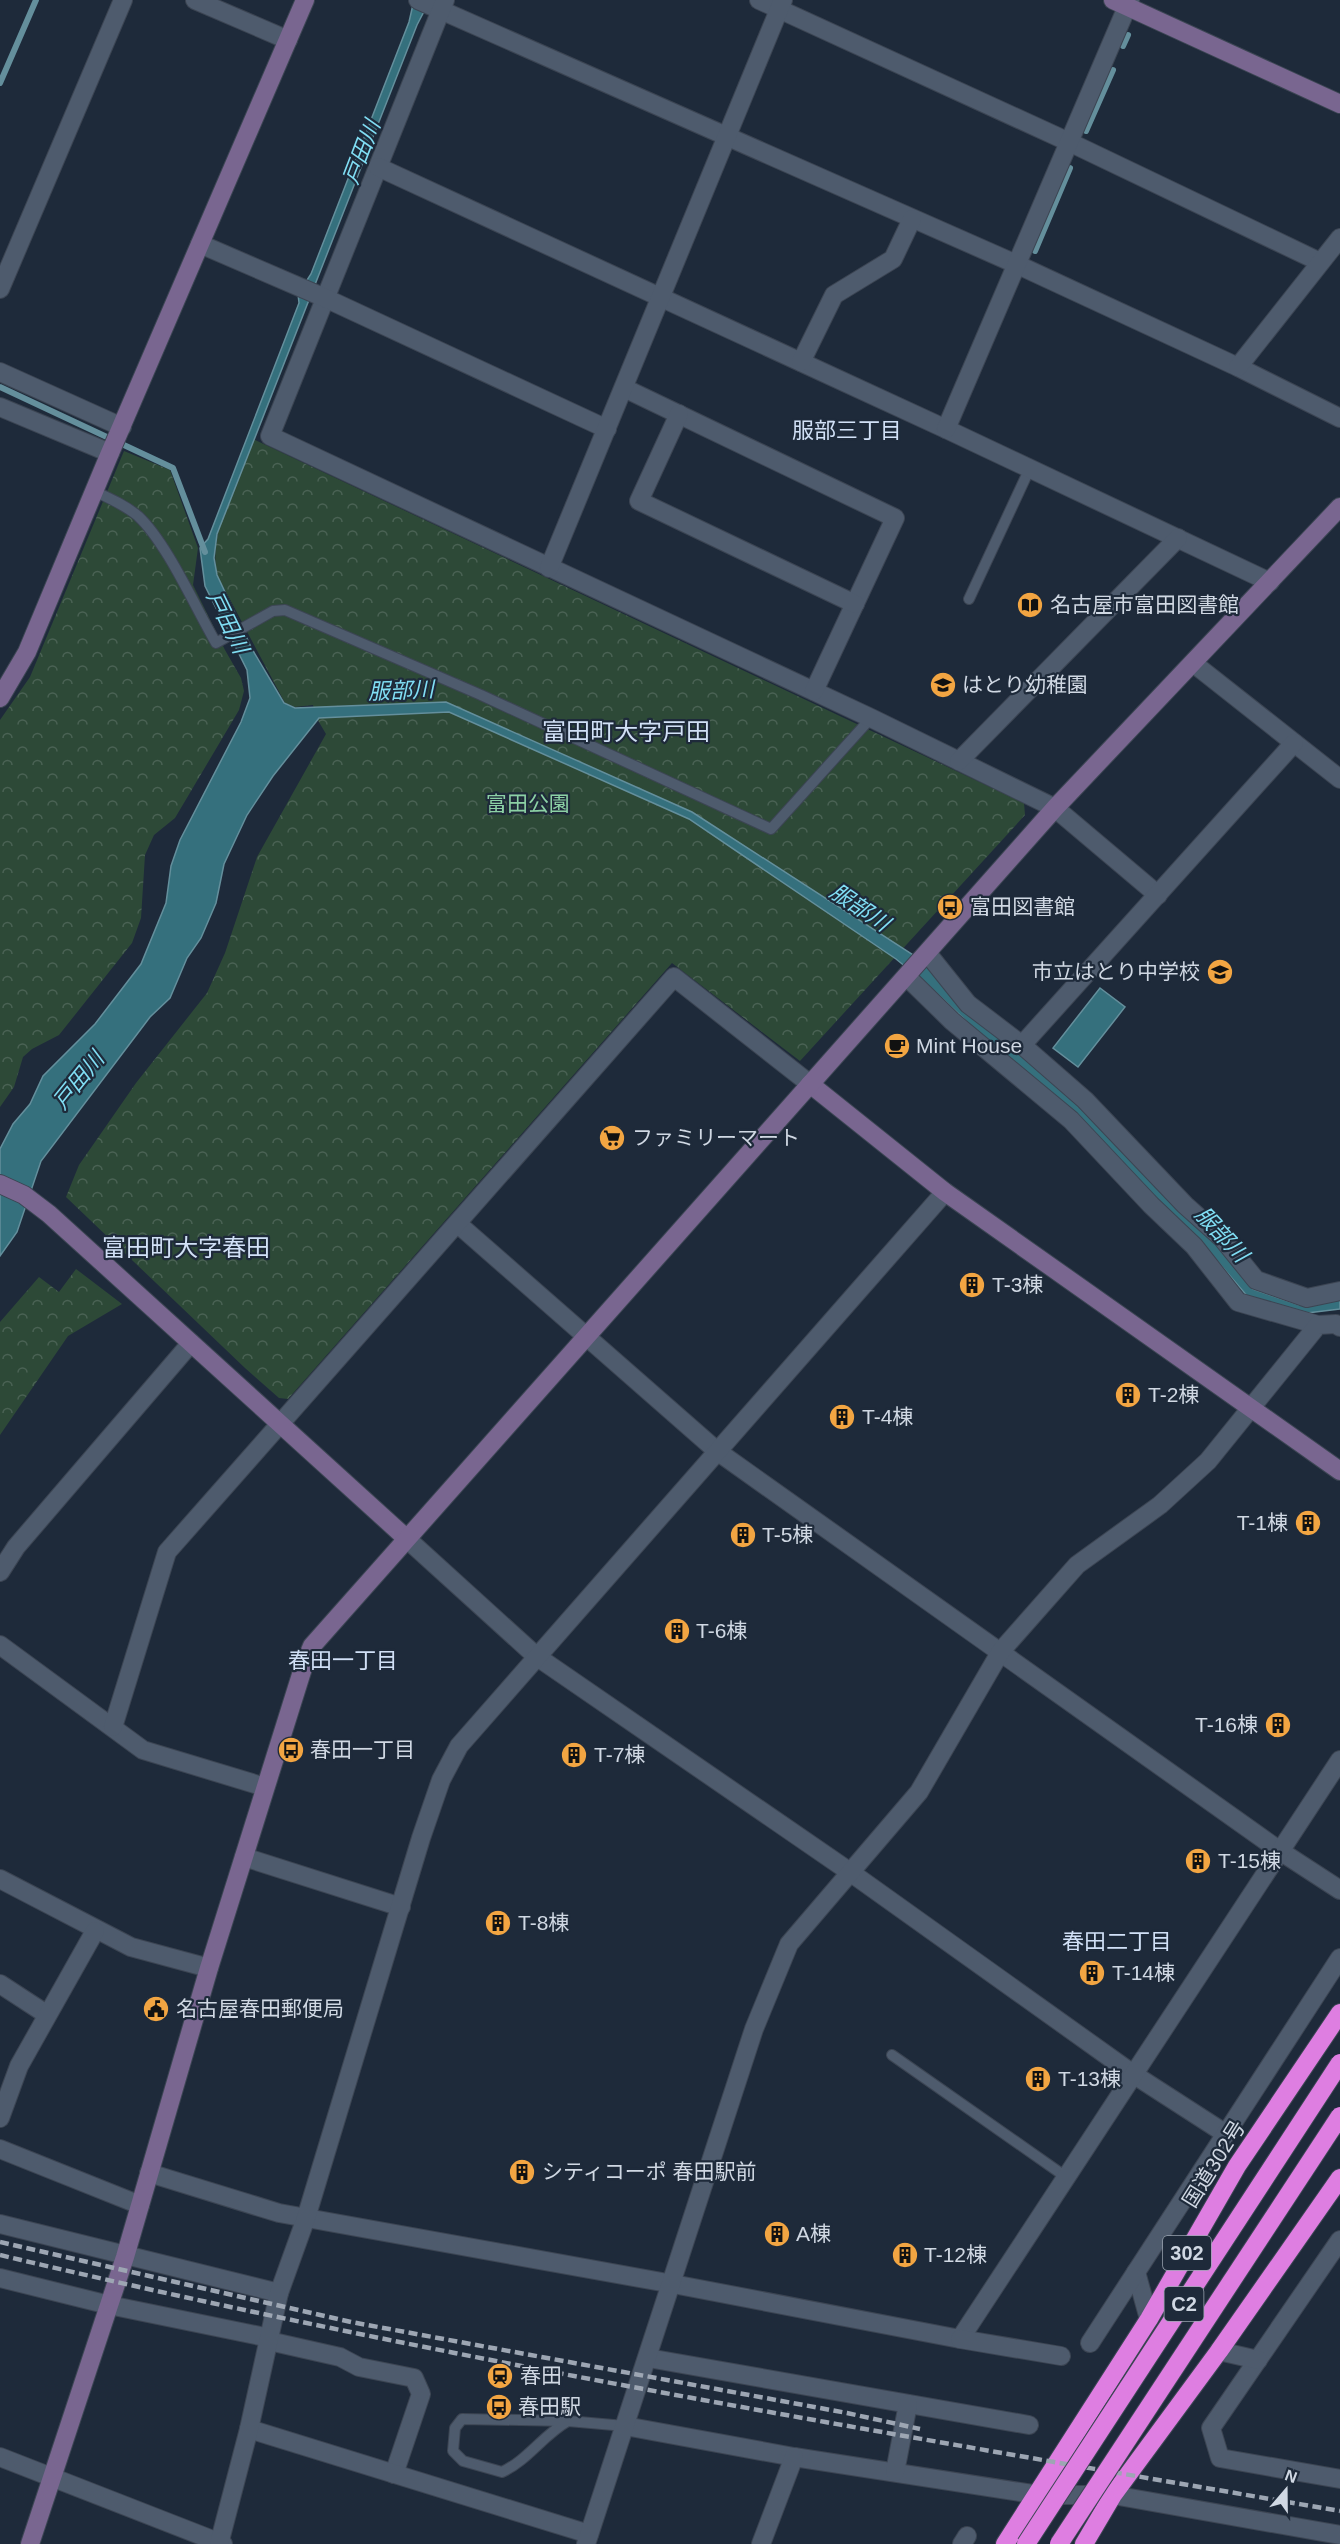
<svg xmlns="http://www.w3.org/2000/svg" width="1340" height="2544" viewBox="0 0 1340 2544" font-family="Helvetica,'Noto Sans JP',sans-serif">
<defs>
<pattern id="park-crowns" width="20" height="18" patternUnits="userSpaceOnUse" patternTransform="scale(1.5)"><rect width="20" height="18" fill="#2d4937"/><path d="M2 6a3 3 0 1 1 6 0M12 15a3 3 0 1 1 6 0" fill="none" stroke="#4a6254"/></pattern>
</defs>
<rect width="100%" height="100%" fill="#1e2a3a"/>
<g fill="url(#park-crowns)">
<path d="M253,439L1024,803L1025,815L800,1061L672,963L288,1399L279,1398L245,1368L66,1197L79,1165L136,1083L207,993L225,953L257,857L326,734L316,717L313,705L295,707L285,703L217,575C208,530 237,480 253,439Z"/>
<path d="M124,451L170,470L198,548L193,585L225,650L241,678L244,691L239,710L175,818L154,835L145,855L141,918L132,943L59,1035L32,1049L23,1057L14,1087L0,1107V720L30,677Z"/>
<path d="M76,1269L122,1304L68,1336L0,1435V1322L39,1277L59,1292Z"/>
</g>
<g fill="#35707d" stroke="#648f9c" stroke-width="1.5">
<path d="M414,0H430L417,25L217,534L214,558L217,575L252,649L284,703L295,708L446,702L692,812L935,969L1080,1103L1216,1242L1253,1289L1299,1305L1340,1299V1309L1299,1314L1248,1297L1200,1241L928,985L896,959L689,819L449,712L319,718L273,776L247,815L224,864L216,903L201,938L187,958L170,998L150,1017L41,1161L17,1232L0,1256V1149L13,1124L30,1104L43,1076L95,1024L141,964L166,903L171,866L180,840L241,722L250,698L247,670L205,586L200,548L208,539L299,303L298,294L311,274L409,22Z"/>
<path d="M1100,988L1125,1007L1078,1067L1053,1048Z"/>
</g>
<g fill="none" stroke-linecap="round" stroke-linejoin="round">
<g stroke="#648f9c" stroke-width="6">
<path d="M1123,46L1128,35"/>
<path d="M0,83L36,0"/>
<path d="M1086,131L1113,70"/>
<path d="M1035,251L1070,168"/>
<path d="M0,387L173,468L205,552"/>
</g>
<g stroke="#3c4553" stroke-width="12">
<g id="lane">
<path d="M94,491C109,498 125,505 138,516C167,543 195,607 216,643L273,611L285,610L481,695L771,829L871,718"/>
<path d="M969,599L1030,468"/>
<path d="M892,2055L1066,2177"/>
<path d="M568,2421C543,2435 528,2460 502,2472L463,2461L453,2451L455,2428L462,2419L568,2421L625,2426"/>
</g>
</g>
<g stroke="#3c4553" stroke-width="20">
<g id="street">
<path d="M195,0L288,40"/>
<path d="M418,0L1016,264L1238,367L1340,418"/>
<path d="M445,0L270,436L871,718L1055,808L1158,895"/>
<path d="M759,0L1069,142L1320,262"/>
<path d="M378,167L946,429L1270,582"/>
<path d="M200,244L325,298L607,429"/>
<path d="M0,289L123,0"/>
<path d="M801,362L834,295L893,259L912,219"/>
<path d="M1238,367L1340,238"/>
<path d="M0,372L122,427"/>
<path d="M624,388L895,518L814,691"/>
<path d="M0,407L110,453"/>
<path d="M679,414L639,501L855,604"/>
<path d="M946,429L1130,0"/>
<path d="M549,568L783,0"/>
<path d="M1193,663L1340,779"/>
<path d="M959,761L1178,538"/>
<path d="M928,954L968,1004L1022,1045L1085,1100L1185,1205L1222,1238L1256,1280L1307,1298L1340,1291"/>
<path d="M907,977L952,1021L1071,1120L1151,1205L1194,1246L1238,1302L1318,1325"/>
<path d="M1022,1045L1294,743"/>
<path d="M458,1224L717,1451L1280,1851L1340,1890"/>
<path d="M406,1538L536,1656L850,1872L1133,2074L1226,2134"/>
<path d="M0,1572L16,1547L191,1343"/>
<path d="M0,1645L143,1750L265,1787"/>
<path d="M113,1727L167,1552L674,977L810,1084"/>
<path d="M244,1857L401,1907"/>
<path d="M0,1879L131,1947L209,1968"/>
<path d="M0,1984L46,2014"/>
<path d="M0,2118L19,2066L95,1931"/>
<path d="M0,2149L140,2205"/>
<path d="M149,2173L279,2213L673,2284L960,2339L1340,1760"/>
<path d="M0,2224L279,2293"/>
<path d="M1340,2240L1211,2428L1220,2458L1340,2479"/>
<path d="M1136,2272L1149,2319"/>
<path d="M0,2278L109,2305L270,2338"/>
<path d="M960,2339L1061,2356"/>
<path d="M269,2341L340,2357L359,2367L414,2378L421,2394L394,2474"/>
<path d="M1090,2343L1340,1958"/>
<path d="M1219,2351L1258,2360"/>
<path d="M648,2358L1029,2425"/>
<path d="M625,2426L794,2457L1039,2495H1113L1340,2535"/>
<path d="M249,2429L589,2534"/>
<path d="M0,2457L223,2544"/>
<path d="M895,2472L908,2404"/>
<path d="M219,2544L249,2429L279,2293L306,2218L421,1838L441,1780L459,1746L945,1192"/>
<path d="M586,2544L754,2029L789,1944L919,1792L1001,1651L1077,1565L1160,1505L1208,1461L1318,1325L1336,1324L1340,1327"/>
<path d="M761,2544L794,2457"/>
<path d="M962,2544L967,2536"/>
</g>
</g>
<g stroke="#3c4553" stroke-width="20">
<g id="secondary">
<path d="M1113,0L1340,104"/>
<path d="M0,698L27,652L110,453L305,0"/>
<path d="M810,1084L945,1192L1340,1471"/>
<path d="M0,1184L24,1195L49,1214L406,1538"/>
<path d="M30,2544L125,2257L209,1968L304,1665L312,1646L1055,808L1340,507"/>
</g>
</g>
<g stroke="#3c4553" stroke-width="20">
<g id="highway">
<path d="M1005,2544L1149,2319L1237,2166L1340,2013"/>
<path d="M1084,2544L1113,2495L1219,2351L1340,2178"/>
</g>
</g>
<use href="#lane" stroke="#4e5b6d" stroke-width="10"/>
<use href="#street" stroke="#4e5b6d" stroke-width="18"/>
<use href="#secondary" stroke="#796690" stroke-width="18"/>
<use href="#highway" stroke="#de7ee1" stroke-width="18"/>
<g stroke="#9da6b3" stroke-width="4.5" stroke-dasharray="9 4.5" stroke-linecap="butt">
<path d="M0,2242L351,2322L847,2413L920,2429"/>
<path d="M0,2255C442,2360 892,2434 1340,2511"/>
</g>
<g stroke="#3c4553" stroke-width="20" stroke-linecap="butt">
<g id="highway-bridge">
<path d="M1026,2544L1340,2063"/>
<path d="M1059,2544L1340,2116"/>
</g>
</g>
<use href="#highway-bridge" stroke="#de7ee1" stroke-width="18"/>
</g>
<defs>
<g id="library-disc" transform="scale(1.35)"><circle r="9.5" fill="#f2a542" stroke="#1e2a3a"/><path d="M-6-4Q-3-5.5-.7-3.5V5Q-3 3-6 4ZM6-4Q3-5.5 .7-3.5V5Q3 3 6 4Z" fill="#111"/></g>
<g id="school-disc" transform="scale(1.35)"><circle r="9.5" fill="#f2a542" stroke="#1e2a3a"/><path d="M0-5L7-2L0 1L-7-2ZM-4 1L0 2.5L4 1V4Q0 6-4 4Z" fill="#111"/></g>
<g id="bus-disc" transform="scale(1.35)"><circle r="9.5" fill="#f2a542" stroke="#1e2a3a"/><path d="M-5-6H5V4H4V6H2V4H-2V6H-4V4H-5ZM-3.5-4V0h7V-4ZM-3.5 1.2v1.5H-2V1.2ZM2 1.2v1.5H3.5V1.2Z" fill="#111"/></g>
<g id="cafe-disc" transform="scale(1.35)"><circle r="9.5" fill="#f2a542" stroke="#1e2a3a"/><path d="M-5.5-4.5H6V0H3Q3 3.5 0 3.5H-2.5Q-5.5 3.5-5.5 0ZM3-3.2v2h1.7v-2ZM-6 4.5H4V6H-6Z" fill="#111"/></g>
<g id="supermarket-disc" transform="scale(1.35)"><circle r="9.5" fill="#f2a542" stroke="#1e2a3a"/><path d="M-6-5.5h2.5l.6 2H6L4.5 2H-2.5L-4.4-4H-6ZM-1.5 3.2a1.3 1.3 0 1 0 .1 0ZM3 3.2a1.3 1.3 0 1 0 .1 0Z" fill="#111"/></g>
<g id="building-disc" transform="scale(1.35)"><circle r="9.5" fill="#f2a542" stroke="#1e2a3a"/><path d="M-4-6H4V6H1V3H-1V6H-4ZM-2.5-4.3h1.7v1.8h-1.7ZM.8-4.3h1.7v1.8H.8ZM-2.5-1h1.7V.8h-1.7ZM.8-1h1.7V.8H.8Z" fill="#111"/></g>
<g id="civic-disc" transform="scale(1.35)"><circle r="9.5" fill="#f2a542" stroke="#1e2a3a"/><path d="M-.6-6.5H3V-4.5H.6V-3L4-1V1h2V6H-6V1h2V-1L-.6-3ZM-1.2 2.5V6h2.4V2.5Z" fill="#111"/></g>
<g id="station-disc" transform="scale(1.35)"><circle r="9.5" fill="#f2a542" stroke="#1e2a3a"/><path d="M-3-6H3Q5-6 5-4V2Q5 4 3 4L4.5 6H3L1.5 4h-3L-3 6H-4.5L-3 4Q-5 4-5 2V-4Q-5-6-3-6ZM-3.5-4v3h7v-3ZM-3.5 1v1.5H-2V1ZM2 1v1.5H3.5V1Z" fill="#111"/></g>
</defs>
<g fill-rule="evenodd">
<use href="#library-disc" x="1030" y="605"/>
<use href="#school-disc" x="943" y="685"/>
<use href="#bus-disc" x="950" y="907"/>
<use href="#school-disc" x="1220" y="972"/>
<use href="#cafe-disc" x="897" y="1046"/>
<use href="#supermarket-disc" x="612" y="1138"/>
<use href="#building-disc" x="972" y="1285"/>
<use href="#building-disc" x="1128" y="1395"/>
<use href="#building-disc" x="842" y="1417"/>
<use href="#building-disc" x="1308" y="1523"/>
<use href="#building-disc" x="743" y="1535"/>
<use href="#building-disc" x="677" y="1631"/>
<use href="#building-disc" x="1278" y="1725"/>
<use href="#bus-disc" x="291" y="1750"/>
<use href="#building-disc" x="574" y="1755"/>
<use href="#building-disc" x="1198" y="1861"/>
<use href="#building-disc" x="498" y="1923"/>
<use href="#building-disc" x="1092" y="1973"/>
<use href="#civic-disc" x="156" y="2009"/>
<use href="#building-disc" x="1038" y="2079"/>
<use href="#building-disc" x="522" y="2172"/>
<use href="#building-disc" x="777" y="2234"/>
<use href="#building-disc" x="905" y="2255"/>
<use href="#station-disc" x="500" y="2376"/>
<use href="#bus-disc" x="499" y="2407"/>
</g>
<g text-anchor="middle" stroke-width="4.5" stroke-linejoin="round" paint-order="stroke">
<g fill="#1e2a3a" stroke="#9ba4b0" stroke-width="1.5">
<rect x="1163" y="2236" width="48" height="34" rx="4.5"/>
<rect x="1164.5" y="2287" width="39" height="34" rx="4.5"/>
</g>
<g font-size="20" font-weight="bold" fill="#d0d8e3">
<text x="1187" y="2260">302</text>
<text x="1184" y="2311">C2</text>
</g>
<g font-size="21" fill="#d0d8e3" stroke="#1e2a3a" text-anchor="start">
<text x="1050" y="612">名古屋市富田図書館</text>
<text x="962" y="692">はとり幼稚園</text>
<text x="970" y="914">富田図書館</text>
<text x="1200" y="979" text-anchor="end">市立はとり中学校</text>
<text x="916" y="1053">Mint House</text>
<text x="632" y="1145">ファミリーマート</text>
<text x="992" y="1292">T-3棟</text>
<text x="1148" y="1402">T-2棟</text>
<text x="862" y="1424">T-4棟</text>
<text x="1288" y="1530" text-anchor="end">T-1棟</text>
<text x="762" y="1542">T-5棟</text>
<text x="696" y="1638">T-6棟</text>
<text x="1258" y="1732" text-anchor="end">T-16棟</text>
<text x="310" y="1757">春田一丁目</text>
<text x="594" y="1762">T-7棟</text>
<text x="1218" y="1868">T-15棟</text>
<text x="518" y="1930">T-8棟</text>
<text x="1112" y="1980">T-14棟</text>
<text x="176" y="2016">名古屋春田郵便局</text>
<text x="1058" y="2086">T-13棟</text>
<text x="542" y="2179">シティコーポ 春田駅前</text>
<text x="796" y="2241">A棟</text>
<text x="924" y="2262">T-12棟</text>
<text x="520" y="2383">春田</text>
<text x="518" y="2414">春田駅</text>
</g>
<g font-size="21" fill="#8cd1a5" stroke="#1e2a3a">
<text x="528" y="811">富田公園</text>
</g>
<g font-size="21" fill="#d0d8e3" stroke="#1e2a3a">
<text transform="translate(1214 2164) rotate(-58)" y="7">国道302号</text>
</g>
<g font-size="22" font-style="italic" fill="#80def4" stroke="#1e2a3a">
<text transform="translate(361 152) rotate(-69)" y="8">戸田川</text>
<text transform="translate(228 622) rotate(64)" y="8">戸田川</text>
<text transform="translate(401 690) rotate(-2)" y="8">服部川</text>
<text transform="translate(860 907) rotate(34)" y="8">服部川</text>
<text transform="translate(78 1080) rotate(-51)" y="8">戸田川</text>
<text transform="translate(1222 1234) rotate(47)" y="8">服部川</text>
</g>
<g font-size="22" fill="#d1e0f6" stroke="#1e2a3a">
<text x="847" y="438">服部三丁目</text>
<text x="343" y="1668">春田一丁目</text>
<text x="1117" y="1949">春田二丁目</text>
</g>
<g font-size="24" fill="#d1e0f6" stroke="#1e2a3a">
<text x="626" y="740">富田町大字戸田</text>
<text x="186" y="1256">富田町大字春田</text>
</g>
</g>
<g transform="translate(1286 2490) rotate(20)" stroke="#1e2a3a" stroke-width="4.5" paint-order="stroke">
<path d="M0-4.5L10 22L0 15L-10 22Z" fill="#d0d8e3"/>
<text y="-9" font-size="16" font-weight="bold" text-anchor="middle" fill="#d0d8e3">N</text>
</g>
</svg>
